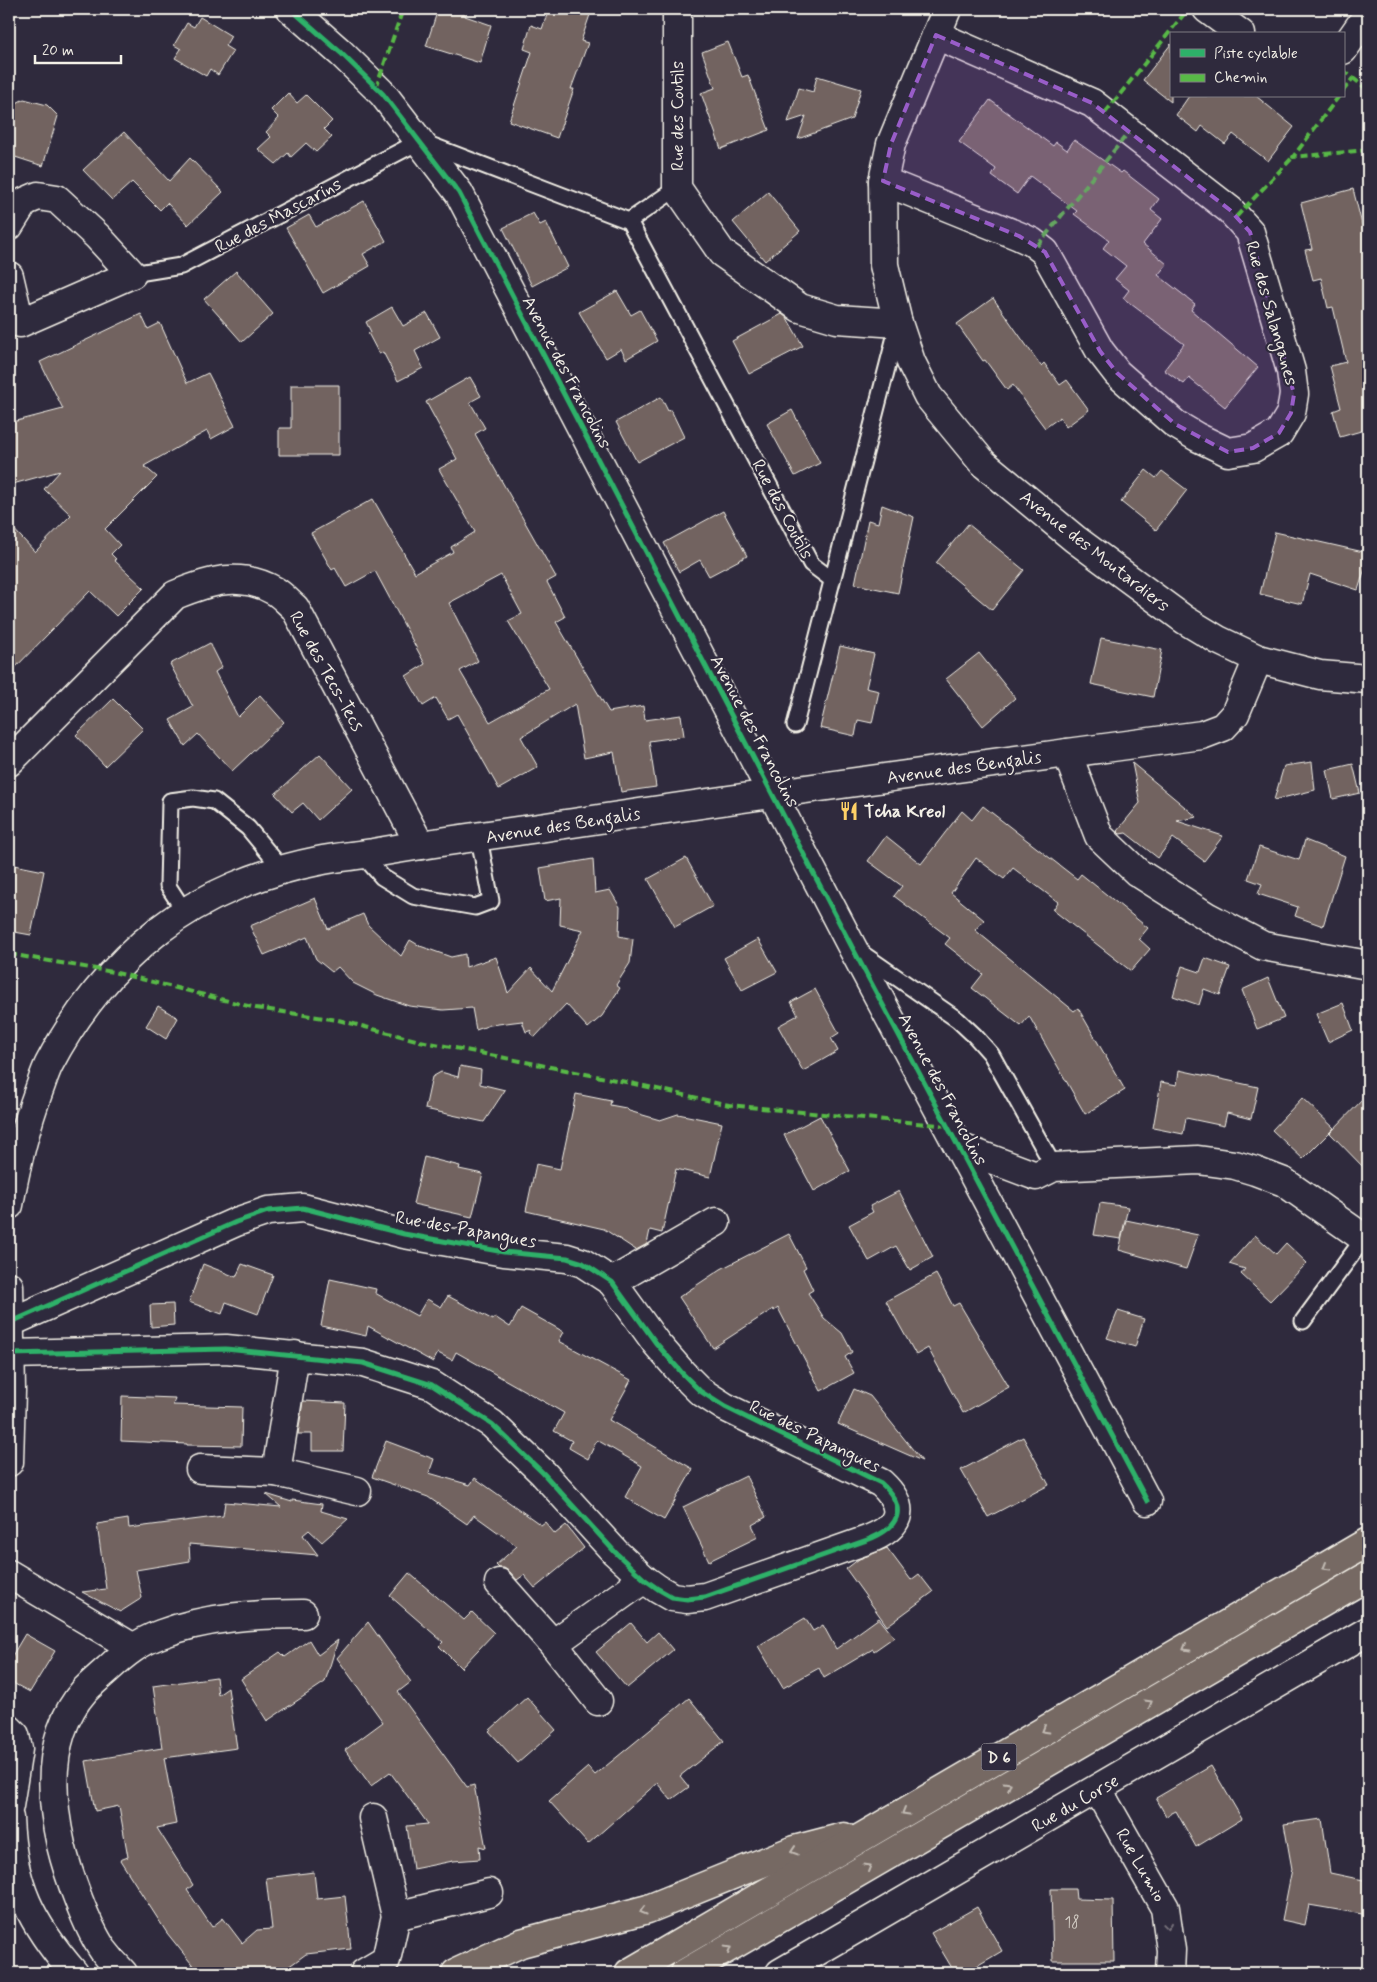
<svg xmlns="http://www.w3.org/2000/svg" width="1377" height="1982" viewBox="0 0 1377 1982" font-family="Mynerve,sans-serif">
<rect width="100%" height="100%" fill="#2f2a3d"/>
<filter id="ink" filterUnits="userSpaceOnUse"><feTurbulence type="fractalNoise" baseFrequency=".02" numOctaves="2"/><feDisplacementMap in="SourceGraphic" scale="10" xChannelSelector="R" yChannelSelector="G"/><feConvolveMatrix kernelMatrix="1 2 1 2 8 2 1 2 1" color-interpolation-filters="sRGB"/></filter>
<g filter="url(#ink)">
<g fill="#726360" stroke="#f4f1e8" fill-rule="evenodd">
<path d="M438,9H467L465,16L491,25L480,63L426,46Z"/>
<path d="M549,9H592L581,41L588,43L571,89H574L557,138L509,121L532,52L524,49L531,25L542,29Z"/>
<path d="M200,17L231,36L225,46L233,51L218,75L210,69L206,76L175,58L181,49L174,45L187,23L194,27Z"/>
<path d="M728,42L742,77L748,75L769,130L721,149L701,93L715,88L702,52Z"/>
<path d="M1171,44V102L1143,80Z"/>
<path d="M817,76L861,89L852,119L798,139L806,116L788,122L799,88L813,92Z"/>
<path d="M288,93L297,103L306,95L332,121L324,129L332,137L316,152L306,143L291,157L288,153L276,164L258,149L271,137L266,132L279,118L271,110Z"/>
<path d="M1189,96H1256L1294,127L1268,161L1233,134L1225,144L1202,126L1198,132L1176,115Z"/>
<path d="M24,99L47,105L58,116L43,166L9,155V107Z"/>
<path d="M990,100L1053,146L1056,142L1067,150L1074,140L1121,173L1123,171L1159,199L1151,210L1162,219L1143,244L1167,264L1158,275L1195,304L1191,310L1258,367L1225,407L1189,378L1184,384L1164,370L1184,344L1123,298L1129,290L1115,279L1126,266L1103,248L1109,240L1074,214L1077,211L1030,176L1017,194L992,176L996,169L959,142Z"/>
<path d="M124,132L169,181L190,158L223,192L188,225L167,203L160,210L132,182L112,200L83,170Z"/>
<path d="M1353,189L1368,248V429L1340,437L1333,411L1341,408L1330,366L1346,362L1333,307L1328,308L1321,278L1313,280L1305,250L1312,249L1301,203Z"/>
<path d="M768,192L800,231L765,261L733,222Z"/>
<path d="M364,201L386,241L363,254L370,266L323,293L286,228L309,215L316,227Z"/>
<path d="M533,213L540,225L546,222L568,267L532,286L503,228Z"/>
<path d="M236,271L273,314L242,342L204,299Z"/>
<path d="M617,291L631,315L640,310L657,341L626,359L621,349L606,358L579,312Z"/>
<path d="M993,298L1041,366L1044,363L1060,385L1067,380L1089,410L1066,427L1060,417L1045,428L1013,385L1007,390L985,360L983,361L957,324Z"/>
<path d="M392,307L403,326L427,313L440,337L415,351L423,368L398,381L383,352L379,354L368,333L371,332L366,322Z"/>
<path d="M141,314L148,329L160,323L187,383L208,373L235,426L211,439L207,431L144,466L157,477L105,529L120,545L111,554L116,559L114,560L144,588L116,616L90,591L9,674V524L35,552L71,515L44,489L60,471L9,485V423L63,409L40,362Z"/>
<path d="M782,314L787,318L803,346L749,374L732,341Z"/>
<path d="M470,377L481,396L470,402L485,428L475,434L556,577L547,582L565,617L556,622L609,712L643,706L645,720L681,715L684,736L649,741L656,787L621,792L614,752L584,758L575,704L521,737L538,767L499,789L457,714L448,719L436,698L423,706L406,676L425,664L375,571L346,587L335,568L332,570L311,533L373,499L415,573L453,552L451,547L475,532L439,469L457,459L426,402ZM501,575L522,614L508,621L549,689L490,722L460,671L478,661L449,603Z"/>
<path d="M291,385H339V455H279V428H291Z"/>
<path d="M661,397L668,411L671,410L684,437L637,462L616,422Z"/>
<path d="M792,410L820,463L795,476L767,424Z"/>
<path d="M1146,470L1156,478L1162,471L1187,490L1156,530L1121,502Z"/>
<path d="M882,505L914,517L898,593L855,584L868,520L878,523Z"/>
<path d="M723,511L747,556L709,576L700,560L679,572L664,543Z"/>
<path d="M968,524L1024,570L992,610L936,563Z"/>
<path d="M1275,532L1368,553V559L1358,590L1310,574L1302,604L1260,594Z"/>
<path d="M1101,638L1162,650L1153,697L1091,684Z"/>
<path d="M210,643L222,667L215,672L238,717L260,695L284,722L232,771L198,734L185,746L170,720L193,707L170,664Z"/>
<path d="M840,646L874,654L866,688L879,691L872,723L858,720L855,736L820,728Z"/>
<path d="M979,653L1015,698L983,726L946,679Z"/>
<path d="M113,699L143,729L105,766L76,735Z"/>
<path d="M320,754L352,789L318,820L303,803L292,812L275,794Z"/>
<path d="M1312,762L1315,790L1274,800L1284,766Z"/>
<path d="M1132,763L1197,817L1177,821L1223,836L1204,861L1173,838L1158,858L1126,833L1120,834L1117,831L1140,803Z"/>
<path d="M1353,764L1360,793L1333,799L1327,770Z"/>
<path d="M983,806L1077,879L1081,874L1148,928L1139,939L1150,949L1131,971L1053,910L1058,902L1013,868L1004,879L976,858L951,893L984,920L975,930L1074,1011L1078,1008L1125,1090L1085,1114L1029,1016L1021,1026L972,988L983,974L945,944L950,938L894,896L902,886L868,861L886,836L921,864L962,811L972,820Z"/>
<path d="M1305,840L1345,856L1323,926L1295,916L1298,907L1258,894L1262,884L1248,879L1259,847L1299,860Z"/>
<path d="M686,858L713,906L675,927L648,879Z"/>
<path d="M593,859L595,893L610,890L620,907L619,936L633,939L630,963L616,985L620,988L602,1016L588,1028L566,1004L535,1037L530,1033L532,1030L526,1032L522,1021L490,1025L476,1030L472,1008L443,1010L409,1006L377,995L353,983L338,967L332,972L316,959L307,937L264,955L250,926L315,898L328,929L363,914L368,925L401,956L410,940L420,946L451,957L465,954L466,967L496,957L508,993L531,968L552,991L583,930L560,925L561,898L545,901L540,868Z"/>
<path d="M9,864L44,871L31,935L9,931Z"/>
<path d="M758,939L777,972L742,990L724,958Z"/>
<path d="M1205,958L1230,967L1220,995L1204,989L1199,1005L1173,996L1182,966L1200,972Z"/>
<path d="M1268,978L1284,1018L1257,1029L1242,990Z"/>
<path d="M815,989L839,1033L831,1038L838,1051L803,1071L778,1026L798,1015L791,1002Z"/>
<path d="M1343,1003L1353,1030L1328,1042L1316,1014Z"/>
<path d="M158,1006L178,1018L166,1039L146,1026Z"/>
<path d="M460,1066L481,1070L480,1084L505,1090L484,1122L425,1109L432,1077L441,1072L458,1077Z"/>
<path d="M1179,1070L1258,1087L1251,1119L1227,1113L1224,1126L1186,1118L1183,1134L1153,1128L1161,1082L1177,1085Z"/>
<path d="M576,1094L611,1101L610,1105L626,1108L629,1111L660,1120L678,1114L722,1123L710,1177L676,1169L662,1233L650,1230L647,1244L636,1250L604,1229L526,1211L536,1164L560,1169Z"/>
<path d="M1368,1094V1172L1330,1133Z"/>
<path d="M1302,1098L1334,1128L1303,1159L1272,1130Z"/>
<path d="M820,1116L850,1171L814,1191L784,1135Z"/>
<path d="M424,1157L460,1166L459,1169L483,1174L472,1217L413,1204Z"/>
<path d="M899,1191L933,1257L910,1270L896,1246L869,1261L849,1225L873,1212L870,1206Z"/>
<path d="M1100,1203L1128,1207L1121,1239L1094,1235Z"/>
<path d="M1126,1220L1198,1235L1186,1269L1119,1250Z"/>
<path d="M789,1234L806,1267L803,1269L813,1290L808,1293L824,1318L842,1333L852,1352L845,1357L854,1373L821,1391L778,1308L774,1311L773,1309L713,1348L679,1297L721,1269Z"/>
<path d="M1255,1235L1276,1254L1286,1243L1307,1263L1270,1301L1241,1274L1245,1269L1229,1264Z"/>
<path d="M203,1264L236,1277L242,1264L273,1275L258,1314L226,1302L222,1314L189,1302Z"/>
<path d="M936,1274L953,1306L959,1303L1009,1387L963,1413L928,1348L916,1355L886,1301Z"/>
<path d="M330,1279L376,1289L375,1293L417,1316L427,1299L441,1307L448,1296L493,1320L495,1317L510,1327L521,1308L564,1332L559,1341L631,1380L609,1420L693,1469L664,1520L625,1497L642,1466L597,1440L588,1459L569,1448L572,1441L554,1431L564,1413L456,1352L452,1360L438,1353L433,1362L368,1326L366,1336L321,1326Z"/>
<path d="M173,1304L174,1325L151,1327L150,1305Z"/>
<path d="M1118,1311L1144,1319L1135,1347L1107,1338Z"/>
<path d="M854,1389L870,1396L922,1461L838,1424Z"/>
<path d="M122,1396L175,1398L173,1405L242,1407L241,1446L187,1445V1444L121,1441Z"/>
<path d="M303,1401L345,1403L343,1451H312V1434H298Z"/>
<path d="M1023,1437L1049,1485L988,1517L961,1470Z"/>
<path d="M386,1441L434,1459L429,1473L470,1485L475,1478L541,1525L545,1522L555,1534L566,1525L584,1548L535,1588L524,1575L517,1580L510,1572L504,1568H499L496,1565L517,1546L474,1515L467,1524L428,1497L372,1477Z"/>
<path d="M746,1476L766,1517L752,1525L758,1537L709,1561L683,1507Z"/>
<path d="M266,1494L292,1502V1500L322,1504L321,1511L348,1519L322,1542L309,1530L303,1535L318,1555L189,1544L190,1561L136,1570L142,1598L120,1612L82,1592L106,1589L97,1524L128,1519L129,1528L223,1516L225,1502L281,1507Z"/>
<path d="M887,1548L911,1580L919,1574L933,1592L887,1626L846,1569L859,1559Z"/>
<path d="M409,1573L464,1620L472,1612L494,1633L461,1668L439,1646L443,1642L390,1596Z"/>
<path d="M805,1618L813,1631L823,1625L836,1649L879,1618L894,1637L874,1651L873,1649L824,1678L819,1668L783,1688L758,1646Z"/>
<path d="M368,1622L411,1682L398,1692L467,1787L474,1785L486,1848L479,1846L480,1859L453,1861L413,1869L407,1826L428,1824L390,1772L371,1786L345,1750L383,1722L337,1658Z"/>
<path d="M631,1623L647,1642L658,1632L673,1650L627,1688L596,1652Z"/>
<path d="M25,1634L55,1651L30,1692L9,1681V1661Z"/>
<path d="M309,1640L318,1655L338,1640L325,1682L267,1721L241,1679L280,1652L285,1657Z"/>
<path d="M216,1677L218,1695L228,1688L237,1748L164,1758L176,1824L157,1828L193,1885L187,1890L212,1927L223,1918L242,1943L257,1930L272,1929L266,1878L314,1872L317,1899L345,1896L351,1949L306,1954L280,1973H199L167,1933L120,1860L128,1857L119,1806L95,1811L86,1761L162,1748L153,1686Z"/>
<path d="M527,1697L556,1730L518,1763L489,1731Z"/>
<path d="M689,1698L724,1741L680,1776L689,1787L671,1800L657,1783L588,1844L549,1801L588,1767L595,1775Z"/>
<path d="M1211,1766L1242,1819L1196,1847L1176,1811L1166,1816L1156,1798Z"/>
<path d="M1322,1819L1330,1873L1368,1881V1915L1309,1905L1305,1925L1282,1920L1292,1869L1284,1824Z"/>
<path d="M1051,1889H1075L1076,1899L1113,1900L1114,1961H1053Z"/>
<path d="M977,1907L1002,1951L965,1973H955L931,1933Z"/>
</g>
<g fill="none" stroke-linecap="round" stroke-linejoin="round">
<g stroke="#f4f1e8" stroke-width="19">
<g id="lane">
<path d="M629,221L811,564L831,579"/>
<path d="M629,221L677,188"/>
<path d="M132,274L181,266L420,141L629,221"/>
<path d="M795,725L897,329"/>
<path d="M363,855L382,877L413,896L475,907L491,901L479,838"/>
<path d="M185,912L168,886L170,801L193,798L214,801L248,828L282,869"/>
<path d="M860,952L958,1020L975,1036L991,1054L1054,1167"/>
<path d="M1303,1321L1367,1234"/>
</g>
</g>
<g stroke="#f4f1e8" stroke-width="31">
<g id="street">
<path d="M291,9L341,53L383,94L459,193L852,947L1147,1501"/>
<path d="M677,9V188L722,253L800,308L837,319L898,323"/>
<path d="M1207,9L1241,34"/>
<path d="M1343,50L1368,14"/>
<path d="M883,181L1019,236L1032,242L1045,252L1100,351L1117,373L1175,424L1197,437L1228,452L1253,448L1279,433L1291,413L1294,394L1291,371L1250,232L1230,210L1092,103L936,35"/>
<path d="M9,226L24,202L38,196L57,199L98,237L132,274L20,323L9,276"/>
<path d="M1067,753L1099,836L1137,872L1208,917L1263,946L1368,965"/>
<path d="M9,762L175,595C209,581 240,571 275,591C282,595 289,603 295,608L420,845"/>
<path d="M959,1147L1036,1176L1054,1167L1198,1160L1235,1165L1255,1171L1284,1182L1368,1241"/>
<path d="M612,1282L716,1222"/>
<path d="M9,1323L236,1222L268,1211L303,1208L404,1234L504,1252L567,1258L583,1263L612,1282L656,1343L682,1373L700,1391L725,1407L881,1483C909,1509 899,1528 867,1540L705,1597L687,1599L672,1597L658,1589L644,1579L615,1552L543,1473L492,1424L432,1385L363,1363L226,1349L10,1354"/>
<path d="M295,1355L276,1472L357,1491"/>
<path d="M200,1469L276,1472"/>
<path d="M9,1574L132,1647"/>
<path d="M499,1583L553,1644"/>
<path d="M598,1701L553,1644L644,1579"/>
<path d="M9,1729L15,1735L18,1749L9,1806"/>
<path d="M1098,1790L1165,1908L1171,1950L1170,1973"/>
<path d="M9,1818C12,1886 31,1923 74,1973"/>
<path d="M396,1916L489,1893"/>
<path d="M123,1973C116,1966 109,1958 103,1950C86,1925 68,1874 61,1845C49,1792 47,1733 85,1690C92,1683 100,1676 108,1669C124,1654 139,1642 161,1634C206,1617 255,1614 303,1614"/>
<path d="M364,1973L386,1960L396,1916L373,1818"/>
<path d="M780,1973L1368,1631"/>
</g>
</g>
<g stroke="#f4f1e8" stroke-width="31">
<g id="secondary">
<path d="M947,9L891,144L883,181L884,265L898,323L911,362L928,396L983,463L1075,539L1185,620L1218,640L1258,659L1320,675L1368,679"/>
<path d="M9,1205C16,1165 25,1128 39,1090C42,1082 45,1072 49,1064C75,1014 114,965 159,930C204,895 262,872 318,861C336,857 354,856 373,853C439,841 506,833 573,823C782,791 992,763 1202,735L1223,727L1235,714L1258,659"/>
<path d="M9,1286L11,1391L9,1462"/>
</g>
</g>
<g stroke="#f4f1e8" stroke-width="31">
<g id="primary">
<path d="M456,1973L521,1943L648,1909L794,1850L844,1837"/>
<path d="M629,1973L1368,1542"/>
<path d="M685,1973L1368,1576"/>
</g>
</g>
<use href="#lane" stroke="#2f2a3d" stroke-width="15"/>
<use href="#street" stroke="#2f2a3d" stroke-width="28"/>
<use href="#secondary" stroke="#2f2a3d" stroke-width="28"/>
<use href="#primary" stroke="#766964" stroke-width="28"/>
<g stroke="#58b947" stroke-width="4" stroke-dasharray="8 4" stroke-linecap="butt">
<path d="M1343,70L1368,90"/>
<path d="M376,88L403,9"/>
<path d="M1343,91L1353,78"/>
<path d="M1339,96L1293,157L1368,150"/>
<path d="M1105,113L1188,9"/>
<path d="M1236,217L1293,157"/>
<path d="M1037,246L1129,132"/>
<path d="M9,954L113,972L256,1008L338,1020L420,1041L626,1082L729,1105L948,1126"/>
</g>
<g stroke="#2f2a3d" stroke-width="8">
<g id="cycleway">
<path d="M291,9L341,53L383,94L459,193L852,947L1147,1501"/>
<path d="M9,1323L236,1222L268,1211L303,1208L404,1234L504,1252L567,1258L583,1263L612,1282L656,1343L682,1373L700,1391L725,1407L881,1483C909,1509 899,1528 867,1540L705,1597L687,1599L672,1597L658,1589L644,1579L615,1552L543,1473L492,1424L432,1385L363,1363L226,1349L10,1354"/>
</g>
</g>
<use href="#cycleway" stroke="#2db169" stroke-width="5"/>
</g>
<defs><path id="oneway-chevron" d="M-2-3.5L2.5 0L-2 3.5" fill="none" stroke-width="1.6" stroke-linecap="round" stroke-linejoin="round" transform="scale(1.25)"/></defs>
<g stroke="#c2bbb3">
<use href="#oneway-chevron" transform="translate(1326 1567) rotate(150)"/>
<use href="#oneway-chevron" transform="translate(1186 1648) rotate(150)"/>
<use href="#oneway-chevron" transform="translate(1149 1703) rotate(-30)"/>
<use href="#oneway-chevron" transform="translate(1045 1730) rotate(150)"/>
<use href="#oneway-chevron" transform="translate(1008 1785) rotate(-30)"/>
<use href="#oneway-chevron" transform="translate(905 1812) rotate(150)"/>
<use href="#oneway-chevron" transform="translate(794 1851) rotate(162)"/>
<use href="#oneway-chevron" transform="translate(868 1867) rotate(-30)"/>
<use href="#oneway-chevron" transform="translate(643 1911) rotate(164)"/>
<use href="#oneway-chevron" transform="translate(728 1949) rotate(-30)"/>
</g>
<use stroke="#747079" href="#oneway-chevron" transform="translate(1168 1926) rotate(82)"/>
</g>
<path fill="#995dc9" fill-opacity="0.2" stroke="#995dc9" stroke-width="4" stroke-dasharray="10 6" stroke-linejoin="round" d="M936,35L1092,103L1230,210L1250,232L1294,394L1291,413L1279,433L1253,448L1228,452L1175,424L1117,373L1100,351L1045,252L1019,236L883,181L891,144Z"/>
<defs>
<g id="restaurant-bare" transform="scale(1.5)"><path d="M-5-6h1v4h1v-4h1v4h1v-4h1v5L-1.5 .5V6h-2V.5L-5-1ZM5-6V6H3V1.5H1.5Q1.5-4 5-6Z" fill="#ffd166" stroke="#2f2a3d" stroke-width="2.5" paint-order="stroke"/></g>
</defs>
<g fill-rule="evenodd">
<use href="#restaurant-bare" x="849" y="811"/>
</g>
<g text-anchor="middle" stroke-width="4.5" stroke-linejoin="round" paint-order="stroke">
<g font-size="15" fill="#d4cec6">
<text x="1072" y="1927">18</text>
</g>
<rect fill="#2f2a3d" stroke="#b9b5b5" stroke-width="1" x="981.5" y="1743.5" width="35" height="27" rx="4"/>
<g font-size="16" font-weight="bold" fill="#f4f1e8">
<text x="999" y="1763">D 6</text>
</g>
<g font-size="18" fill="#f4f1e8" stroke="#2f2a3d">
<text transform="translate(677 116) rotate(-90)" y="6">Rue des Coutils</text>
<text transform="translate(278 215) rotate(-28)" y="6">Rue des Mascarins</text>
<text transform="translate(1272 313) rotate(74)" y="6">Rue des Salanganes</text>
<text transform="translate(567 372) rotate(62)" y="6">Avenue des Francolins</text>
<text transform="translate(783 509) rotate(62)" y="6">Rue des Coutils</text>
<text transform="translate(1095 551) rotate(38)" y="6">Avenue des Moutardiers</text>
<text transform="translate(327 671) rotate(61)" y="6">Rue des Tecs-Tecs</text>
<text transform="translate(755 731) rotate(62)" y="6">Avenue des Francolins</text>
<text transform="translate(964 767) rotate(-8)" y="6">Avenue des Bengalis</text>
<text transform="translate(563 825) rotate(-9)" y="6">Avenue des Bengalis</text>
<text transform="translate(943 1089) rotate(62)" y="6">Avenue des Francolins</text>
<text transform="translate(466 1229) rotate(10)" y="6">Rue des Papangues</text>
<text transform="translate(815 1436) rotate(26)" y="6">Rue des Papangues</text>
<text transform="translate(1075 1803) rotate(-30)" y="6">Rue du Corse</text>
<text transform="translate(1141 1865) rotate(60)" y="6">Rue Lumio</text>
</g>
<g font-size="18" font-weight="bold" fill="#f4f1e8" stroke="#2f2a3d" text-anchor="start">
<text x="864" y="817">Tcha Kreol</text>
</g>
</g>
<rect width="1377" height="1982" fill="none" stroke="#2f2a3d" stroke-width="30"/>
<rect x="15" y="15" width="1347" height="1952" fill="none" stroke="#f4f1e8" stroke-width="2" filter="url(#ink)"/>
<rect x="1170" y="32" width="175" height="65" fill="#2f2a3d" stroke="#7e7a81"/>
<rect x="1180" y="49" width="25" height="8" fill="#2db169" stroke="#7e7a81"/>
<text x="1214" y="58" font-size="15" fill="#f4f1e8">Piste cyclable</text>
<rect x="1180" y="74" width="25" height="8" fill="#58b947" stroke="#7e7a81"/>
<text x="1214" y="82" font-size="15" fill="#f4f1e8">Chemin</text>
<path d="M35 55v8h86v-8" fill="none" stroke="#f4f1e8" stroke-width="2.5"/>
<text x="42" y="55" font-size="15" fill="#f4f1e8" stroke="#2f2a3d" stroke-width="4" paint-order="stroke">20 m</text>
</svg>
